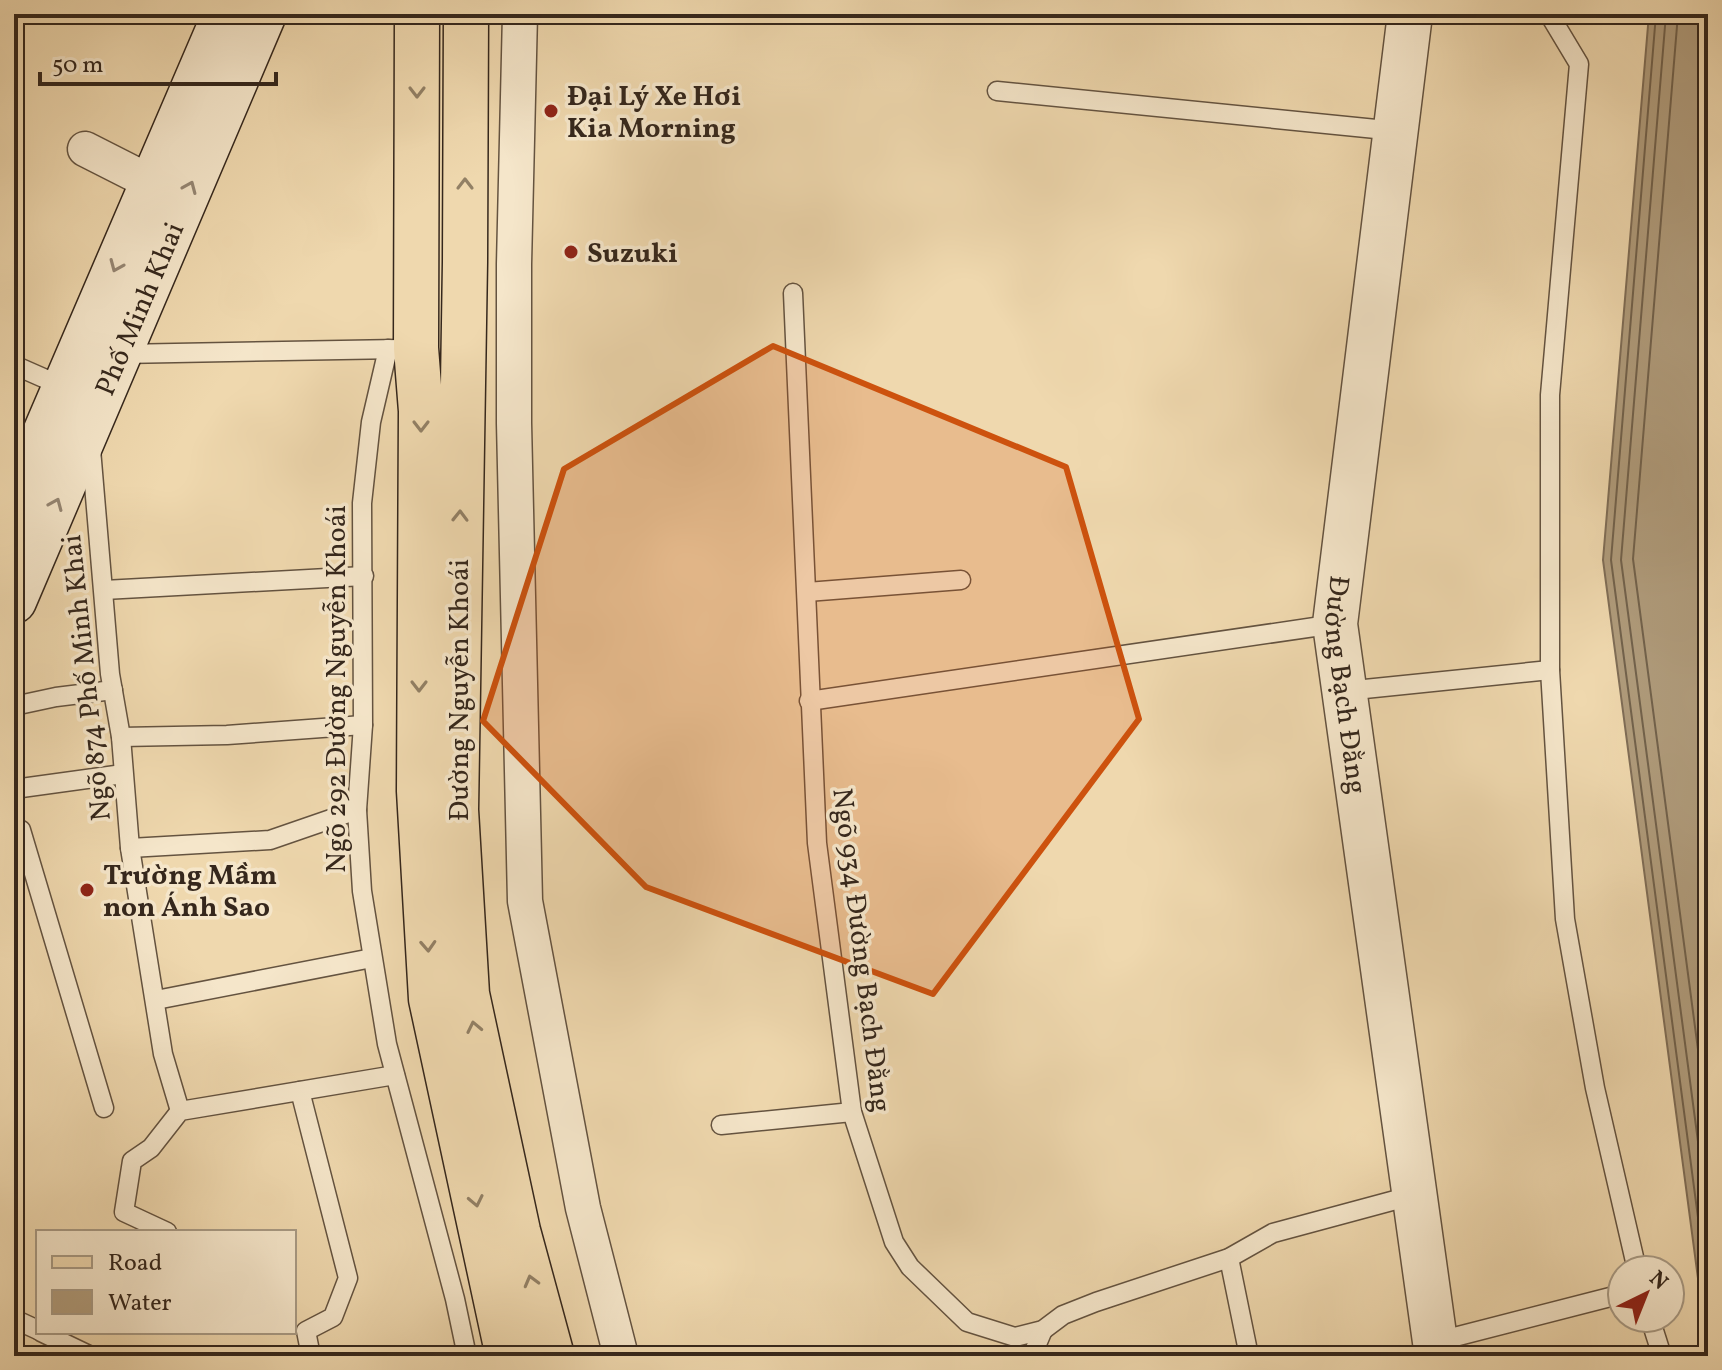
<svg xmlns="http://www.w3.org/2000/svg" width="1722" height="1370" viewBox="0 0 1722 1370" font-family="Vollkorn,serif">
<rect width="100%" height="100%" fill="#efd8ae"/>
<filter id="stains"><feTurbulence type="fractalNoise" baseFrequency=".0025" numOctaves="4"/><feColorMatrix values="0 0 0 0 .2 0 0 0 0 .09 0 0 0 0 .02 0 0 0 .5 -.17"/></filter>
<radialGradient id="worn" r=".72"><stop offset=".6" stop-color="#630" stop-opacity="0"/><stop offset="1" stop-color="#630" stop-opacity=".3"/></radialGradient>
<path fill="#b09c7c" stroke="#7f6d56" stroke-width="2" d="M1649,14H1708V1354L1603,560Z"/>
<g fill="none" stroke-linecap="round" stroke-linejoin="round">
<g stroke="#72624c" stroke-width="2">
<path d="M1656,14L1611,560L1708,1293"/>
<path d="M1666,14L1621,560L1708,1217"/>
<path d="M1678,14L1633,559L1708,1125"/>
</g>
<g stroke="#645340" stroke-width="21">
<g id="service">
<path d="M1549,14L1579,64L1550,395V670L1565,919L1595,1088L1637,1270"/>
<path d="M997,91L1396,131"/>
<path d="M793,293L817,843L852,1112L894,1242L910,1267L967,1322L1015,1337L1043,1330L1063,1315L1096,1302L1229,1258L1273,1233L1414,1195"/>
<path d="M388,349L371,422L362,503L363,725L357,810L362,891L387,1044L455,1299L467,1356"/>
<path d="M121,354L399,349"/>
<path d="M14,365L64,387"/>
<path d="M91,449L110,674L121,737L130,848L163,1054L180,1111"/>
<path d="M104,590L364,576"/>
<path d="M807,592L961,580"/>
<path d="M1345,691L1550,670"/>
<path d="M809,701L1335,624"/>
<path d="M14,706L56,697L113,690"/>
<path d="M121,737L227,735L363,725"/>
<path d="M14,789L123,774"/>
<path d="M14,827L21,830L104,1108"/>
<path d="M130,848L270,840L357,810"/>
<path d="M156,1000L372,958"/>
<path d="M300,1091L348,1278L333,1317L306,1331L311,1356"/>
<path d="M721,1125L852,1112"/>
<path d="M167,1232L124,1212L132,1161L151,1148L180,1111L395,1075"/>
<path d="M1229,1258L1249,1356"/>
<path d="M1650,1318L1662,1356"/>
<path d="M14,1319L38,1330"/>
<path d="M41,1332L91,1356"/>
<path d="M1435,1342L1622,1294"/>
<path d="M1032,1356L1043,1330"/>
</g>
</g>
<g stroke="#645340" stroke-width="37">
<g id="minor">
<path d="M520,14L514,264V423L525,901L583,1208L621,1356"/>
<path d="M85,149L152,183"/>
</g>
</g>
<g stroke="#645340" stroke-width="47">
<g id="tertiary">
<path id="s1" d="M1410,14L1335,624L1437,1356"/>
</g>
</g>
<g stroke="#35271c" stroke-width="47">
<g id="secondary">
<path d="M14,505L225,14"/>
<path id="s2" d="M14,601L264,14"/>
</g>
</g>
<g stroke="#35271c" stroke-width="47">
<g id="primary">
<path d="M417,14L416,348L421,411L419,791L431,999L508,1356"/>
<path d="M466,14L465,262L456,810L467,994L518,1231L552,1356"/>
</g>
</g>
<use href="#service" stroke="#f5e6ca" stroke-width="18"/>
<use href="#minor" stroke="#f5e6ca" stroke-width="34"/>
<use href="#tertiary" stroke="#f5e6ca" stroke-width="44"/>
<use href="#secondary" stroke="#f5e6ca" stroke-width="44"/>
<use href="#primary" stroke="#efd8ae" stroke-width="44"/>
</g>
<defs><path id="oneway-chevron" d="M-2-3.5L2.5 0L-2 3.5" fill="none" stroke-width="1.6" stroke-linecap="round" stroke-linejoin="round" transform="scale(2)"/></defs>
<g stroke="#928065">
<use href="#oneway-chevron" transform="translate(417 92) rotate(90)"/>
<use href="#oneway-chevron" transform="translate(465 184) rotate(-90)"/>
<use href="#oneway-chevron" transform="translate(421 426) rotate(90)"/>
<use href="#oneway-chevron" transform="translate(460 516) rotate(-89)"/>
<use href="#oneway-chevron" transform="translate(419 686) rotate(90)"/>
<use href="#oneway-chevron" transform="translate(428 946) rotate(87)"/>
<use href="#oneway-chevron" transform="translate(474 1027) rotate(-102)"/>
<use href="#oneway-chevron" transform="translate(476 1201) rotate(78)"/>
<use href="#oneway-chevron" transform="translate(531 1281) rotate(-105)"/>
</g>
<g stroke="#958673">
<use href="#oneway-chevron" transform="translate(190 187) rotate(-67)"/>
<use href="#oneway-chevron" transform="translate(116 266) rotate(113)"/>
<use href="#oneway-chevron" transform="translate(56 504) rotate(-67)"/>
</g>
<path fill="#cd520e" fill-opacity="0.2" stroke="#cd520e" stroke-width="6" stroke-linejoin="round" d="M773,346L1066,467L1139,719L933,994L646,887L483,721L564,469Z"/>
<g fill="#8f2418" stroke="#f5e6ca" stroke-width="3">
<circle cx="551" cy="111" r="8"/>
<circle cx="571" cy="252" r="8"/>
<circle cx="87" cy="890" r="8"/>
</g>
<g text-anchor="middle" stroke-width="7" stroke-linejoin="round" paint-order="stroke">
<g font-size="28" font-weight="bold" fill="#35271c" stroke="#f5e6ca" text-anchor="start">
<text x="567" y="105">Đại Lý Xe Hơi<tspan x="567" dy="32">Kia Morning</tspan></text>
<text x="587" y="262">Suzuki</text>
<text x="103" y="884">Trường Mầm<tspan x="103" dy="32">non Ánh Sao</tspan></text>
</g>
<g font-size="28" fill="#35271c" stroke="#f5e6ca">
<text dy="10" stroke="none"><textPath href="#s2" startOffset="318">Phố Minh Khai</textPath></text>
<text transform="translate(85 678) rotate(-96)" y="10">Ngõ 874 Phố Minh Khai</text>
<text dy="10" stroke="none"><textPath href="#s1" startOffset="676">Đường Bạch Đằng</textPath></text>
<text transform="translate(335 689) rotate(-90)" y="10">Ngõ 292 Đường Nguyễn Khoái</text>
<text transform="translate(458 690) rotate(-90)" y="10">Đường Nguyễn Khoái</text>
<text transform="translate(863 950) rotate(83)" y="10">Ngõ 934 Đường Bạch Đằng</text>
</g>
</g>
<rect width="1722" height="1370" fill="none" stroke="#efd8ae" stroke-width="48"/>
<rect x="16" y="16" width="1690" height="1338" fill="none" stroke="#35271c" stroke-width="4"/>
<rect x="24" y="24" width="1674" height="1322" fill="none" stroke="#35271c" stroke-width="2"/>
<rect x="36" y="1230" width="260" height="104" fill="#f5e6ca" stroke="#a89a84" stroke-width="2"/>
<rect x="52" y="1256" width="40" height="12" fill="#efd8ae" stroke="#a89a84" stroke-width="2"/>
<text x="108" y="1270" font-size="24" fill="#35271c">Road</text>
<rect x="52" y="1290" width="40" height="24" fill="#b09c7c" stroke="#a89a84" stroke-width="2"/>
<text x="108" y="1310" font-size="24" fill="#35271c">Water</text>
<g transform="translate(1646 1294) rotate(43)"><circle r="38" fill="#f5e6ca" stroke="#a89a84" stroke-width="2"/>
<path d="M0-6L14 30L0 20L-14 30Z" fill="#8f2418"/>
<text y="-12" font-size="22" font-weight="bold" text-anchor="middle" fill="#35271c">N</text>
</g>
<path d="M40 72v12h236v-12" fill="none" stroke="#35271c" stroke-width="4"/>
<text x="52" y="72" font-size="24" fill="#35271c" stroke="#f5e6ca" stroke-width="6" paint-order="stroke">50 m</text>
<rect width="100%" height="100%" filter="url(#stains)"/>
<rect width="100%" height="100%" fill="url(#worn)"/>
</svg>
